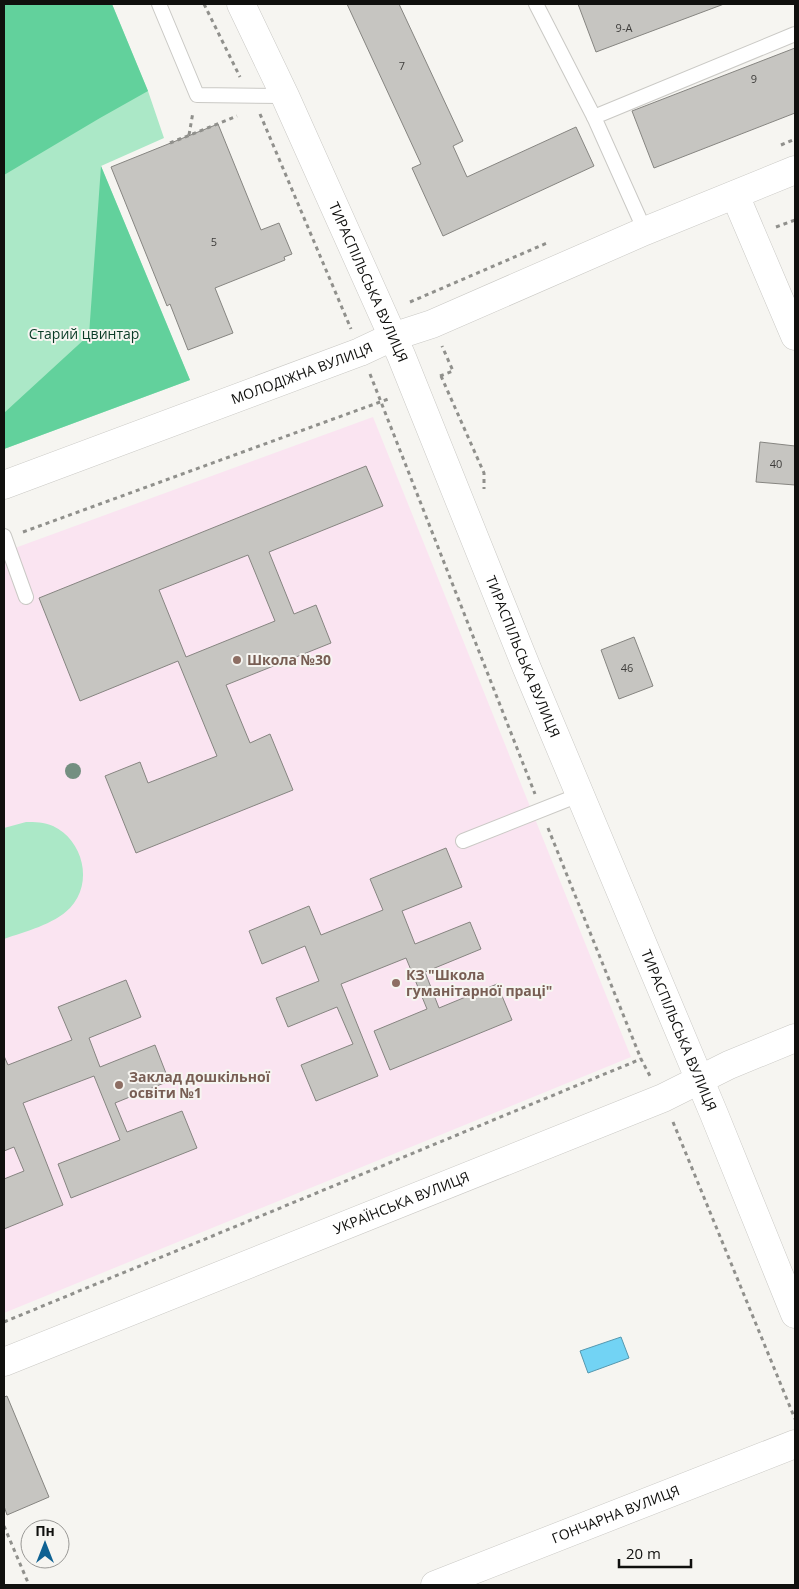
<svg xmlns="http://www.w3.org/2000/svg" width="799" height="1589" viewBox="0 0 799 1589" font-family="'Open Sans',sans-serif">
<rect width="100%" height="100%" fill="#f6f5f1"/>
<path fill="#fae4f1" d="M373,417L631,1057L4,1313V552Z"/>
<g fill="#abe8c7">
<path d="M4,4H112L148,91L164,138L101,166L190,380L4,449Z"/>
<path d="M26,822C35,822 44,822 53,826C83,840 94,883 70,908C53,925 26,931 4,939V828Z"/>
</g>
<g fill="#62d19c">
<path d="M4,4H112L148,91L100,118L4,175Z"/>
<path d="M101,166L190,380L4,449V413L89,335Z"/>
</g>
<path fill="#72d3f4" stroke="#5598af" d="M621,1337L629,1358L588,1373L580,1351Z"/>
<g fill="#c6c5c1" stroke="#868581" fill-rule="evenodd">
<path d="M347,4H399L463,141L453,146L467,177L576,127L594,166L443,236L412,168L421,164Z"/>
<path d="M578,4H724L596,52Z"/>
<path d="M795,48V113L654,168L632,111Z"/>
<path d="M218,124L261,230L279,223L292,254L284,257L285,260L215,288L233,333L188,350L170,304L167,306L111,167Z"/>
<path d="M760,442L795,446V485L756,482Z"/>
<path d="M366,466L383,506L269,552L294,614L316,605L331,643L226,685L250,743L270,734L293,790L136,853L105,776L140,762L148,783L217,756L178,661L80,701L39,598ZM248,555L275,621L186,657L159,590Z"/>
<path d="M634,637L653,686L619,699L601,650Z"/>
<path d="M446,848L462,887L402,911L415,944L470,922L481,949L425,972L439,1008L497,984L512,1020L390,1070L374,1031L427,1009L406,958L341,984L378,1076L316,1101L301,1065L353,1044L337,1007L288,1027L276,998L319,981L305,946L262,964L249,931L309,906L321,935L383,910L370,879Z"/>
<path d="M126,980L141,1017L89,1038L100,1067L155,1045L169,1081L115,1103L127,1132L182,1111L197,1148L71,1198L58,1164L120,1140L94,1076L23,1103L63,1205L4,1229V1179L24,1171L14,1147L4,1151V1056L8,1065L72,1040L58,1007Z"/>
<path d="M7,1396L49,1497L7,1515L4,1506V1397Z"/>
</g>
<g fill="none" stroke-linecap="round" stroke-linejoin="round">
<g stroke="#cac9c5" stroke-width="16">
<g id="lane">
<path d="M159,4L197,95L285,96"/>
<path d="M536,4L594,117"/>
<path d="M645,231L594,117L795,34"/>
<path d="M4,536L26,597"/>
<path d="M463,841L579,795"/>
</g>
</g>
<g stroke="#cac9c5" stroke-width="29">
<g id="street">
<path id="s1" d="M241,4L285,96L401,355L526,666L714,1114L795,1314"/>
<path d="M735,195L795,336"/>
<path id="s2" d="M4,485L360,352L392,337L432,324L645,231L795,170"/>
<path id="s3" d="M435,1585L795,1444"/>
</g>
</g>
<g stroke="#cac9c5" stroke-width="29">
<g id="secondary">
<path id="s4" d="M4,1362L663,1098L729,1065L795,1038"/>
</g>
</g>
<g stroke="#90908c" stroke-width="3" stroke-dasharray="4 4" stroke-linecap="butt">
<path d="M204,4L240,77"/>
<path d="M260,114L351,329"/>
<path d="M189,135L193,112"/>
<path d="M170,143L237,116"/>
<path d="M781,145L795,139"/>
<path d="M776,227L795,220"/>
<path d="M410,302L547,243"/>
<path d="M370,374L535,794"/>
<path d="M440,376L453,371L442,346"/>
<path d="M441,376L484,473V489"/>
<path d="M23,532L391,398"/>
<path d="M548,828L641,1059L650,1076"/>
<path d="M673,1122L795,1419"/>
<path d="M4,1322L641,1059"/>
<path d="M4,1526L29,1585"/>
</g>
<use href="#lane" stroke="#fff" stroke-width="14"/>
<use href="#street" stroke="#fff" stroke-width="28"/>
<use href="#secondary" stroke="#fff" stroke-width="28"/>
</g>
<circle fill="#748f81" cx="73" cy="771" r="8"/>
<g fill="#8d6e63" stroke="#f6f5f1" stroke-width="2">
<circle cx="237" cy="660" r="5"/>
<circle cx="396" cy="983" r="5"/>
<circle cx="119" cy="1085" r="5"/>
</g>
<g text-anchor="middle" stroke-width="4" stroke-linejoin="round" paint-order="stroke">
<g font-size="11" fill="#3e3d3b">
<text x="624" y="32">9-А</text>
<text x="402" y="70">7</text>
<text x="754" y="83">9</text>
<text x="214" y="246">5</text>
<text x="776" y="468">40</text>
<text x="627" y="672">46</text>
</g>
<g font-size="14" fill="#10100e" stroke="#f6f5f1">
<text dy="5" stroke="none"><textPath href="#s1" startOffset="306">ТИРАСПІЛЬСЬКА ВУЛИЦЯ</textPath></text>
<text dy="5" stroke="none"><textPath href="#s2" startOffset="318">МОЛОДІЖНА ВУЛИЦЯ</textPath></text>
<text dy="5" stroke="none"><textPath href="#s1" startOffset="711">ТИРАСПІЛЬСЬКА ВУЛИЦЯ</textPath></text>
<text dy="5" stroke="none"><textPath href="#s1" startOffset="1116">ТИРАСПІЛЬСЬКА ВУЛИЦЯ</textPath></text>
<text dy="5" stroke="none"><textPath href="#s4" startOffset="428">УКРАЇНСЬКА ВУЛИЦЯ</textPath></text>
<text dy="5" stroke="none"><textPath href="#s3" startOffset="194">ГОНЧАРНА ВУЛИЦЯ</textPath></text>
</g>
<g font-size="14" fill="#093b26" stroke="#f6f5f1">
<text x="84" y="339">Старий цвинтар</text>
</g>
<g font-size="14" font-weight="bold" fill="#785e54" stroke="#f6f5f1" text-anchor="start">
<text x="247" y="665">Школа №30</text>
<text x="406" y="980">КЗ "Школа<tspan x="406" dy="16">гуманітарної праці"</tspan></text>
<text x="129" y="1082">Заклад дошкільної<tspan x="129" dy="16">освіти №1</tspan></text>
</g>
</g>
<rect width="799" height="1589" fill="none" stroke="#10100e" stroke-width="10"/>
<g transform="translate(45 1544)"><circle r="24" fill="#f6f5f1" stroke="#9a9996"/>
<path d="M0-4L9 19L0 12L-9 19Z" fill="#0f6293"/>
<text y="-8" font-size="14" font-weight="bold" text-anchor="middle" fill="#10100e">Пн</text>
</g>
<path d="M619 1559v8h72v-8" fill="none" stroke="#10100e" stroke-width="2.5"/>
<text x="626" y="1559" font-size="15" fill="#10100e" stroke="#f6f5f1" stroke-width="4" paint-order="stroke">20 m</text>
</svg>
